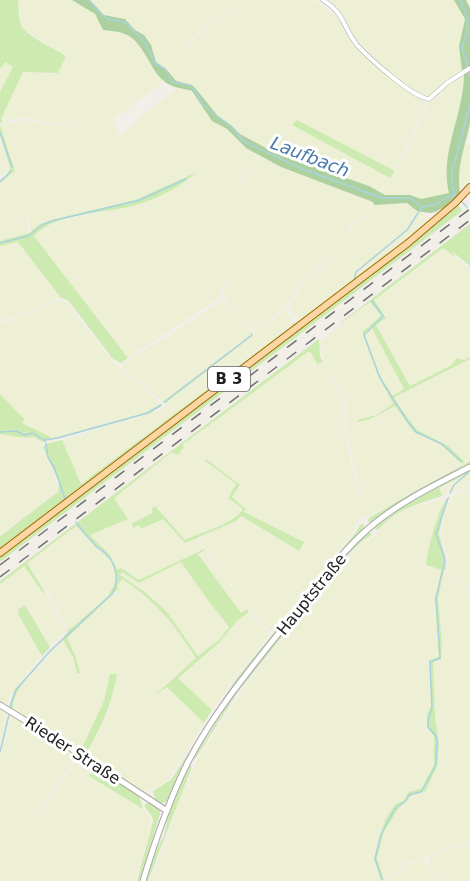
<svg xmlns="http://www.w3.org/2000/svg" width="470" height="881" viewBox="0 0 470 881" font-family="'DejaVu Sans',sans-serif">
<rect width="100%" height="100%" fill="#f2efe9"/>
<g fill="#eef0d5">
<path d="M18,0H72L95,14L103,30L123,33L140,46L148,61L164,81L113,119L119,136L177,87L192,91L215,123L227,129L260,155L242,182L227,271L219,298L128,358L34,236L45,226L67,219L124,208L162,196L193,174L134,200L53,219L40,224L31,231L21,196L29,233L0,241V183L15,171L0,125L25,120L50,125L68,124L104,100L71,121L60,124L45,123L30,118L13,119L3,122L1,119L23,72L58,73L65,56L28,33L22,28L19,19Z"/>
<path d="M90,0H244L198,33L188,45L181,57L200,34L245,0H314L341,19L353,42L407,90L426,104L395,171L298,121L292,125L390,178L380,192L369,186L275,153L240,134L232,126L217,115L196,89L192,85L176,81L168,71L156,62L153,52L144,35L135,30L125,19L105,15Z"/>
<path d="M331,0H455L465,19L459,46L462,72L429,97L425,98L405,85L358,44L343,16L330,3Z"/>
<path d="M4,62L13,67L0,92V69Z"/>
<path d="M464,74V91L447,184L450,193L421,199L410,195H382L381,193L404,156L430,100L445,86Z"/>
<path d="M0,139L8,167L7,172L0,177Z"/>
<path d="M464,144L470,145V180L459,190L458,180Z"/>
<path d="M261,156L281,167L373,202L364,214L351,224L343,243L335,255L313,271L301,284L289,303L256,331L246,325L223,296L242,186Z"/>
<path d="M407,203L422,212L430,222L301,321L289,307L307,279L336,256L352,227L374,205Z"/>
<path d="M18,242L61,298L0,322V246Z"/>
<path d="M443,248L470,269V357L411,386L376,325L386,318L374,300Z"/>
<path d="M60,300L65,301L114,363L161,404L144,413L57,437L52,438L24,424L22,422L24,420L0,394V324Z"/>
<path d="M220,302L227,304L252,334L163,402L122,368L123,364Z"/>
<path d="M370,302L381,318L362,332L377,373L394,404L368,417L370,419L395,406L417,434L440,444L462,464L364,519L359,514V488L348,439L346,414L348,407L323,360L320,342Z"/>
<path d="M286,309L294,322L292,326L81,485L62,440L158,411Z"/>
<path d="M373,327L404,389L392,396L379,374L364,334Z"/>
<path d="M308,352H309L317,364L323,362L343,402L346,441L358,491L359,519L354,531L273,630H269L245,606L199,538L235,521L240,516L298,551L304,542L243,512L245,508L232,497L240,485L206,460L204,461L236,484L228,498L242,508V511L232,520L185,540L155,507L153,513L139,525L141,529L163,519L185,543L197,537L204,549L139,580L122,568L116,570L114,563L89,535L127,519L113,498L157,463L172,452L184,447L182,445Z"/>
<path d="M470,359V459L465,462L448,446L417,430L393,398Z"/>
<path d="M0,434L13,435L24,439L34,437L38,438L43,442L42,450L58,485L54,495L0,534Z"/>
<path d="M470,472V485L442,496L439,489Z"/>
<path d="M469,488H470V594L448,571L447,553L441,534L445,512L454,496Z"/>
<path d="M444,498L445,501L428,553L426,565L442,570L435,599L439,657L429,660L431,705L427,716V727L434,736L435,741L434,765L422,788L412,790L403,801L395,804L380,833L374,858L381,881H150L168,836L179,801L201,753L251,678L361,544L376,535L386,523L403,511Z"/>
<path d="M76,526L111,561L117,581L108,596L73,627L68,629L48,593L27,563Z"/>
<path d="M205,550L247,609L241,614L198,553Z"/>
<path d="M181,562L207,599L229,627L219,640L198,656L167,612L146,593L120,575L122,572L140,583Z"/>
<path d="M24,565L43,593L45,592L66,630L50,647L26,605L19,609L18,615L42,656L12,691L6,707L0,704V584Z"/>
<path d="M444,569L470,596V841L408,863L384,880L377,858L384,832L399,807L413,794L425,792L437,766L439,745L435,717L433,662L440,661L442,644L438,598Z"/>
<path d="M121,579L141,592L161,609L171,621L197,658L155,696L167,687L204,723L169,778L163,784L144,792H141L85,755L99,732L110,707V674L104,701L80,752L13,710L12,703L16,691L64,640L73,657L77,673L75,655L66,638L118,589L117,586Z"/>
<path d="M249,612L267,631L268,636L240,670L212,710L178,678L219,643L237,621Z"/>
<path d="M0,707L9,712L0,748Z"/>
<path d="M11,713L78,754L39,811L26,838L42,809L80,756L96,766L89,776L143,809L151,818L150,828L135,881H0V755Z"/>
<path d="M470,843V881H442L431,866L428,861L429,857Z"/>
<path d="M423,859L440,881H385L409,865Z"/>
</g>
<g fill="#cdebb0" fill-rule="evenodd">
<path d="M0,0H18C19,8 18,17 21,25C27,37 54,48 66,56L58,73L23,72L1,119L3,122L0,123V92L13,67L5,62L0,69Z"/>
<path d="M297,120L395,171L390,178L292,125Z"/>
<path d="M0,125L15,171L0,183V180L7,175L10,168L0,135Z"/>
<path d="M197,172C178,188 159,198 136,205C106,214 55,212 34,236L128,358L121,363L113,359L68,300L61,298L18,242L0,246V241L29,233L40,224L54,219L135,200Z"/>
<path d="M456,205L460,207L462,211L0,562V555Z"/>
<path d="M470,224V266L453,252L455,257L443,248L374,300L386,318L376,325L410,386L452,365L457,358L464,360L470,357V359L393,398L417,430L448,446L465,462L462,464L440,444L414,432L395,406L370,419L358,422V420L376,415L393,404L377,373L362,332L381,316L370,302L340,324V323ZM372,328L404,389L392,396L379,374L364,335Z"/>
<path d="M294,322L296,325L0,550V536L58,492L59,483L43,448L45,444L62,440L81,484L292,326Z"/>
<path d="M250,331L253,333L252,336L166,403L163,402L252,334Z"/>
<path d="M319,339L320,356L323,362L317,364L310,352H308L182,445L184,447L178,455L172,452L114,498L128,519L90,535L110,555L116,570L121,568L139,580L204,549L205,550L198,554L241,613L247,609L249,612L237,621L219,643L178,678L212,710L204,723L167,687L154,696L196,658C174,624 156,601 122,579L117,586L119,588L67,638L75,655L80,673H77L73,657L63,640C47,656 11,686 13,710L9,708L14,690L67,633L68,629L73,627L108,596L117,581L111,561L76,526L27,563L45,592L43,593L24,566L0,584V581ZM181,562L207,599L229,627L219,640L198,656L167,612L146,593L120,575L122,572L139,583Z"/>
<path d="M0,394L25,420L22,422L24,424L52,438L57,437L144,413L161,404L162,406L150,413L43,442L34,437C22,439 12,436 0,434Z"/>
<path d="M206,459L240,485L232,497L246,509L244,512L304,542L299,551L241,516L236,521L185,543L163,519L141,529L139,525L133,528L132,523L153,513L151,509L155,506L185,540C204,531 228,526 242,511V508L228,498L236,484L204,460Z"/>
<path d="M470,461V464L415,493L372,523L368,521L369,518L408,495Z"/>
<path d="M470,469V472L439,488L442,496C417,504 395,510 378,530L375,529V526L408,503Z"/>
<path d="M450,496L444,511L439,534L445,555L446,570H444L438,598L442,644L441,659L433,662L435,717L439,745L437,766L425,792L413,794L399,807L384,832L377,858L384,880L381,881L374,858L385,820L395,804L403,801L409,792L422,788L434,765V736L427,727V715L431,705L429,660L439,657L435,599L442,570L426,565C428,549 438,505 450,496Z"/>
<path d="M363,524L365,528C300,598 238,674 189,756C180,770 175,786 167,801L161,804L156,802L153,791L171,780L236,679L356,532L360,525Z"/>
<path d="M369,532L372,535L361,542L346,557L238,692L196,758L193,759L241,684L341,559Z"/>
<path d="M25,605L50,647L42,656L18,614L19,609Z"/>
<path d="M110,674H117C111,706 102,727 85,755L80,752L104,701Z"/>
<path d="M190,765L192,767L148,881H145L157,848L164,836L167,820L176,795Z"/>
<path d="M96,766L139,795L143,809L89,776Z"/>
<path d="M148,802L160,810V814L140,881H137L153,821L152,816L144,806Z"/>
</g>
<g fill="#add19e">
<path d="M72,0H90L104,15L125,19L135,30L144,35L151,45L156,62L168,71L176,81L192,85L196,89L217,115L232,126L240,134L275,153L369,186L385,195H410L421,199L449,193C439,154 464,114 464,74L470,71C470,87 470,107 470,123C465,147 456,168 460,193L452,203L435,212L430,213L417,211L407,203L374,205L373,202L281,167L246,148L227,129L212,121L192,91C183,88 173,88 165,82C148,69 144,39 122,33C116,31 109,31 103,30L95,14Z"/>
<path d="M454,0H466L470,8V67L462,72L459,46L465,19Z"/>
</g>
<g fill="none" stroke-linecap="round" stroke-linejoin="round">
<g stroke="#aad3df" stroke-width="1.5">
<path d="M88,0L101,14L108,19L125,22L146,44L155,63L165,69L172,82L188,85L194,89L203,104L216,116L231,126L243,141L302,169L382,198H410L422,207L436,204L445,198L455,195"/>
<path d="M460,0C470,20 470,26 462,47L468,67"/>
<path d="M0,132L12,167"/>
<path d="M0,182L11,171"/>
<path d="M455,194L452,183V172L470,104"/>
<path d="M460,200L467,207"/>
<path d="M0,243L28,236L42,225L52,221L140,200L186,179"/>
<path d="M354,281L356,272L407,230L422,207"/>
<path d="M372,301L383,316L364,335L380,378L408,422L416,432L442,444L461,461"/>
<path d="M164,402L252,335"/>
<path d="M0,432L16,431L24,435L33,433L45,441"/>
<path d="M44,440L58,438L148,413L161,405"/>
<path d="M46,443L48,457L55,469L65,499"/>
<path d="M450,493L454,485L468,473"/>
<path d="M10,707L16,690L50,651L112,594C119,581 118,565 106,554C103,550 98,549 95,545C88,538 82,530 76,522"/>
<path d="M0,752L9,715"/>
<path d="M382,879L375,859L381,834L395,809L406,801L409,795L421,792L436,765L437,741L436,736L428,727V720L432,708L430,662L440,658L436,598L445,560L436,534L448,498"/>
</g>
<g stroke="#a9a9a9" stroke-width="5">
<path id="minor" d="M323,0C345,13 343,28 357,45C368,57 413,98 429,99L447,83L470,68"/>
</g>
<g stroke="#a9a9a9" stroke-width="7">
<g id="tertiary">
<path d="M0,705L80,754L167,811"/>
<path d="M143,881C155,841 169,800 188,762C216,708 257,661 294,614C318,585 340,553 369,528C399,502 435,485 470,467"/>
</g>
</g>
<g stroke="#a06b00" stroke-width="8">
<path id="primary" d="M0,553L408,243L455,203L470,187"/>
</g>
<use href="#minor" stroke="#fff" stroke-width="4"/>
<use href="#tertiary" stroke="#fff" stroke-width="5"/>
<use href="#primary" stroke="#fcd6a4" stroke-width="6"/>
<g stroke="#707070" stroke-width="1.5" stroke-dasharray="12 12" stroke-linecap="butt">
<path d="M0,565L470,209"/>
<path d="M0,577L470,220"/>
</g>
</g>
<g text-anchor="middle" stroke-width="6" stroke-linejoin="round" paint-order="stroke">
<rect fill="#fff" stroke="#646464" stroke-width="1.5" x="208" y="367" width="42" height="24" rx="4.5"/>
<g font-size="15" font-weight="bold" fill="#222">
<text x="229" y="384">B 3</text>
</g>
<g font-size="16" fill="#222" stroke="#fff">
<text transform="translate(311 594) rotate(-51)" y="6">Hauptstraße</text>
<text transform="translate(73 750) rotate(33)" y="6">Rieder Straße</text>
</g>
<g font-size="18" font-style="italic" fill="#4a7aab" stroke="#fff">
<text transform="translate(310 157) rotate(21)" y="6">Laufbach</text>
</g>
</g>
</svg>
